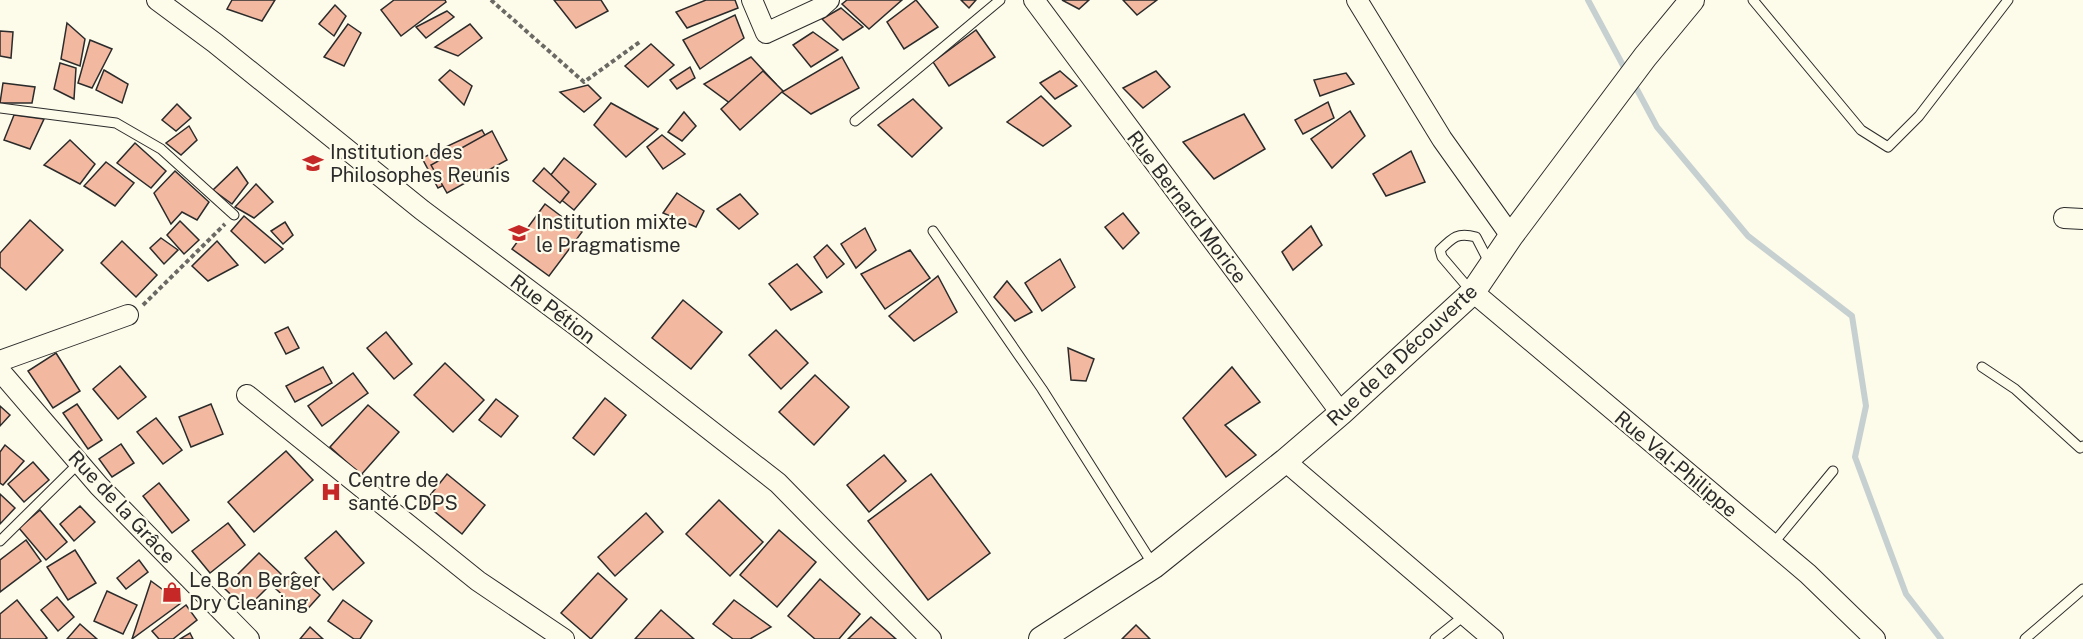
<svg xmlns="http://www.w3.org/2000/svg" width="2083" height="639" viewBox="0 0 2083 639" font-family="'Public Sans',sans-serif">
<rect width="100%" height="100%" fill="#fdfbea"/>
<g fill="none" stroke-linecap="round" stroke-linejoin="round">
<g stroke="#c7d0d0" stroke-width="6">
<path d="M1588,0L1626,71"/>
<path d="M1633,82L1657,127L1748,236L1852,316L1866,406L1855,457L1906,594L1941,639"/>
</g>
</g>
<g fill="#f2b8a0" stroke="#2b2b2b" stroke-width="1.5">
<path d="M232,0H275L262,21L227,9Z"/>
<path d="M394,0H445L446,2L401,36L381,10Z"/>
<path d="M554,0H601L608,11L576,28Z"/>
<path d="M706,0H735L738,8L687,28L676,12Z"/>
<path d="M847,0H902L869,29L842,4Z"/>
<path d="M916,0L938,27L904,49L887,22Z"/>
<path d="M961,0H976L969,8Z"/>
<path d="M1062,0H1089L1079,9Z"/>
<path d="M1123,0H1157L1137,15Z"/>
<path d="M335,5L346,16L334,36L319,24Z"/>
<path d="M841,8L863,27L843,40L822,19Z"/>
<path d="M447,11L454,17L426,38L416,27Z"/>
<path d="M735,15L744,38L700,69L683,40Z"/>
<path d="M67,23L85,39L80,66L61,59Z"/>
<path d="M348,24L361,33L344,66L324,57Z"/>
<path d="M470,24L482,38L458,56L435,47Z"/>
<path d="M976,30L995,57L949,86L933,62Z"/>
<path d="M0,31L13,32L11,58L0,56Z"/>
<path d="M813,32L838,50L811,67L793,45Z"/>
<path d="M90,40L112,49L92,88L78,83Z"/>
<path d="M651,44L674,65L648,87L625,66Z"/>
<path d="M751,57L776,84L738,109L704,84Z"/>
<path d="M842,57L859,88L811,114L782,92Z"/>
<path d="M60,63L76,68L74,99L54,89Z"/>
<path d="M690,67L695,78L677,89L670,80Z"/>
<path d="M104,70L128,84L122,103L96,90Z"/>
<path d="M450,70L472,86L464,105L439,80Z"/>
<path d="M763,71L783,91L740,130L721,109Z"/>
<path d="M1060,71L1077,86L1055,99L1040,83Z"/>
<path d="M1156,71L1170,87L1143,108L1123,88Z"/>
<path d="M1346,73L1354,84L1320,96L1314,80Z"/>
<path d="M3,83L35,87L32,103H0Z"/>
<path d="M588,85L601,98L584,112L560,92Z"/>
<path d="M1041,96L1071,126L1043,146L1007,122Z"/>
<path d="M913,99L942,128L912,157L878,125Z"/>
<path d="M1328,102L1334,118L1303,134L1295,120Z"/>
<path d="M611,103L658,129L626,157L594,125Z"/>
<path d="M177,104L191,118L176,131L162,120Z"/>
<path d="M1350,111L1365,136L1332,168L1311,139Z"/>
<path d="M684,112L696,126L682,141L668,132Z"/>
<path d="M1244,114L1265,149L1214,179L1183,142Z"/>
<path d="M14,115L44,119L30,149L4,140Z"/>
<path d="M189,126L197,140L181,155L166,143Z"/>
<path d="M482,130L498,158L438,188L422,158Z"/>
<path d="M492,131L507,160L447,193L431,165Z"/>
<path d="M662,135L685,154L663,169L647,147Z"/>
<path d="M70,140L95,164L80,184L44,165Z"/>
<path d="M135,143L166,171L151,188L117,163Z"/>
<path d="M1411,151L1425,182L1386,196L1373,174Z"/>
<path d="M564,158L596,184L574,210L543,185Z"/>
<path d="M106,162L134,183L115,206L84,186Z"/>
<path d="M237,167L248,183L232,204L213,190Z"/>
<path d="M544,168L569,192L560,203L533,181Z"/>
<path d="M175,171L209,202L197,220L182,212L171,224L154,193Z"/>
<path d="M256,184L273,202L254,218L235,207Z"/>
<path d="M677,193L704,211L696,227L663,213Z"/>
<path d="M740,194L758,214L739,229L717,209Z"/>
<path d="M545,204L582,232L549,276L512,249Z"/>
<path d="M1123,213L1139,233L1123,249L1105,227Z"/>
<path d="M244,216L283,249L265,263L231,231Z"/>
<path d="M30,220L63,250L26,290L0,267V253Z"/>
<path d="M180,221L199,240L184,254L167,235Z"/>
<path d="M285,222L293,235L283,244L271,231Z"/>
<path d="M1311,226L1322,245L1293,270L1282,252Z"/>
<path d="M865,228L876,250L856,268L841,244Z"/>
<path d="M161,238L178,250L164,264L150,248Z"/>
<path d="M122,241L157,275L136,297L101,263Z"/>
<path d="M217,241L238,265L208,281L192,266Z"/>
<path d="M827,245L844,264L827,278L814,257Z"/>
<path d="M910,250L930,278L885,309L861,274Z"/>
<path d="M1060,259L1075,287L1042,311L1025,283Z"/>
<path d="M797,264L822,292L791,310L769,284Z"/>
<path d="M938,276L957,312L914,341L889,316Z"/>
<path d="M1007,281L1032,312L1015,321L994,297Z"/>
<path d="M683,300L722,332L691,369L652,338Z"/>
<path d="M288,327L299,348L286,354L275,333Z"/>
<path d="M776,330L808,363L781,389L749,355Z"/>
<path d="M386,332L412,364L394,379L367,348Z"/>
<path d="M1068,348L1094,359L1086,381L1071,380Z"/>
<path d="M56,353L80,391L53,408L28,371Z"/>
<path d="M445,363L484,400L453,432L414,395Z"/>
<path d="M120,366L146,397L118,419L93,389Z"/>
<path d="M323,367L332,383L295,402L286,386Z"/>
<path d="M1232,367L1260,402L1225,425L1256,455L1226,477L1183,418Z"/>
<path d="M353,373L368,393L322,426L308,406Z"/>
<path d="M815,375L849,407L814,445L779,412Z"/>
<path d="M605,398L626,415L594,455L573,438Z"/>
<path d="M496,399L518,416L501,437L479,420Z"/>
<path d="M77,404L102,440L88,449L63,413Z"/>
<path d="M211,404L223,434L191,447L179,417Z"/>
<path d="M368,405L399,432L361,475L330,447Z"/>
<path d="M0,406L10,415L0,426Z"/>
<path d="M156,418L182,450L163,464L137,432Z"/>
<path d="M121,444L134,463L112,477L99,459Z"/>
<path d="M5,445L24,461L3,485L0,483V452Z"/>
<path d="M286,451L313,480L254,532L228,502Z"/>
<path d="M884,455L906,481L869,512L847,485Z"/>
<path d="M33,462L49,480L24,502L8,484Z"/>
<path d="M447,474L485,505L462,534L424,503Z"/>
<path d="M931,474L990,553L928,600L868,521Z"/>
<path d="M159,483L189,520L172,533L143,496Z"/>
<path d="M0,494L15,508L0,524Z"/>
<path d="M719,500L763,542L730,576L686,534Z"/>
<path d="M80,506L95,522L74,541L60,524Z"/>
<path d="M40,510L67,542L46,560L19,528Z"/>
<path d="M646,513L663,532L615,576L598,557Z"/>
<path d="M228,523L245,545L210,573L192,551Z"/>
<path d="M779,530L816,562L777,607L740,575Z"/>
<path d="M336,531L364,563L333,590L305,558Z"/>
<path d="M26,540L41,561L0,592V560Z"/>
<path d="M75,550L96,583L68,600L47,567Z"/>
<path d="M259,553L281,574L246,609L224,588Z"/>
<path d="M139,560L148,572L126,589L117,578Z"/>
<path d="M294,572L320,595L303,614L276,589Z"/>
<path d="M598,573L627,599L591,639L561,613Z"/>
<path d="M820,579L860,614L839,639H815L788,616Z"/>
<path d="M151,581L181,603L132,639Z"/>
<path d="M107,591L137,605L123,634L94,621Z"/>
<path d="M57,597L74,617L58,631L41,610Z"/>
<path d="M17,600L47,638L45,639H0V614Z"/>
<path d="M343,600L372,621L360,639H354L328,621Z"/>
<path d="M734,600L771,627L750,639H733L713,624Z"/>
<path d="M186,605L197,620L173,639H159L152,631Z"/>
<path d="M661,610L694,639H635Z"/>
<path d="M871,617L896,639H848Z"/>
<path d="M80,624L97,639H67Z"/>
<path d="M1136,625L1150,639H1122Z"/>
<path d="M310,627L323,639H300Z"/>
<path d="M190,633L193,639H180Z"/>
</g>
<g fill="none" stroke-linecap="round" stroke-linejoin="round">
<g stroke="#2b2b2b" stroke-width="11">
<g id="service">
<path d="M1753,0L1861,130L1888,147L1919,116L2008,0"/>
<path d="M0,108L116,123L161,149L234,215"/>
<path d="M855,121L1000,0"/>
<path d="M933,231L1042,389L1154,566"/>
<path d="M1471,291L1442,257L1440,250C1453,237 1458,232 1476,237L1490,264"/>
<path d="M1982,367L2015,389L2080,448L2083,446"/>
<path d="M0,541L79,463"/>
<path d="M1772,545L1833,471"/>
<path d="M1435,639L1465,615"/>
<path d="M2025,639L2083,589"/>
</g>
</g>
<g stroke="#2b2b2b" stroke-width="22">
<g id="minor">
<path d="M157,0L215,43L422,210L574,324L778,483L931,639"/>
<path d="M752,0L766,33L820,8L829,0"/>
<path d="M1034,0L1341,413"/>
<path d="M1357,0L1442,139L1511,236"/>
<path d="M2064,218L2083,219"/>
<path d="M1473,292L1808,574L1875,639"/>
<path d="M0,361L128,315"/>
<path d="M0,371L99,486L249,639"/>
<path d="M247,395L478,581L564,639"/>
<path d="M1285,461L1493,639"/>
</g>
</g>
<g stroke="#2b2b2b" stroke-width="26">
<path id="tertiary" d="M1041,639L1154,566L1285,461L1341,413L1473,292L1511,236L1645,57L1692,0"/>
</g>
<g stroke="#6a6964" stroke-width="4" stroke-dasharray="4.5 3" stroke-linecap="butt">
<path d="M491,0L584,82L641,41"/>
<path d="M143,305L225,224"/>
</g>
<use href="#service" stroke="#fdfbea" stroke-width="9"/>
<use href="#minor" stroke="#fdfbea" stroke-width="20"/>
<use href="#tertiary" stroke="#fdfbea" stroke-width="24"/>
</g>
<defs>
<g id="university-bare" transform="scale(1.62)"><path d="M0-5L7-2L0 1L-7-2ZM-4 1L0 2.5L4 1V4Q0 6-4 4Z" fill="#c62828" stroke="#fdfbea" stroke-width="2.5" paint-order="stroke"/></g>
<g id="school-bare" transform="scale(1.62)"><path d="M0-5L7-2L0 1L-7-2ZM-4 1L0 2.5L4 1V4Q0 6-4 4Z" fill="#c62828" stroke="#fdfbea" stroke-width="2.5" paint-order="stroke"/></g>
<g id="hospital-bare" transform="scale(1.62)"><path d="M-5-5h3v3.5h4V-5h3V5h-3V1.5h-4V5h-3Z" fill="#c62828" stroke="#fdfbea" stroke-width="2.5" paint-order="stroke"/></g>
<g id="shop-bare" transform="scale(1.62)"><path d="M-5-2.5h2.3a2.7 3.5 0 0 1 5.4 0H5L5.5 6h-11ZM-1.5-2.5h3a1.5 2.3 0 0 0-3 0Z" fill="#c62828" stroke="#fdfbea" stroke-width="2.5" paint-order="stroke"/></g>
</defs>
<g fill-rule="evenodd">
<use href="#university-bare" x="313" y="163"/>
<use href="#school-bare" x="519" y="233"/>
<use href="#hospital-bare" x="331" y="492"/>
<use href="#shop-bare" x="172" y="592"/>
</g>
<g text-anchor="middle" stroke-width="4.5" stroke-linejoin="round" paint-order="stroke">
<g font-size="20" fill="#2b2b2b" stroke="#fdfbea" text-anchor="start">
<text x="330" y="159">Institution des<tspan x="330" dy="23">Philosophes Reunis</tspan></text>
<text x="536" y="229">Institution mixte<tspan x="536" dy="23">le Pragmatisme</tspan></text>
<text x="348" y="487">Centre de<tspan x="348" dy="23">santé CDPS</tspan></text>
<text x="189" y="587">Le Bon Berger<tspan x="189" dy="23">Dry Cleaning</tspan></text>
</g>
<g font-size="20" fill="#2b2b2b" stroke="#fdfbea">
<text transform="translate(1187 207) rotate(53)" y="7">Rue Bernard Morice</text>
<text transform="translate(553 309) rotate(37)" y="7">Rue Pétion</text>
<text transform="translate(1402 355) rotate(-43)" y="7">Rue de la Découverte</text>
<text transform="translate(1676 464) rotate(40)" y="7">Rue Val-Philippe</text>
<text transform="translate(122 507) rotate(47)" y="7">Rue de la Grâce</text>
</g>
</g>
</svg>
